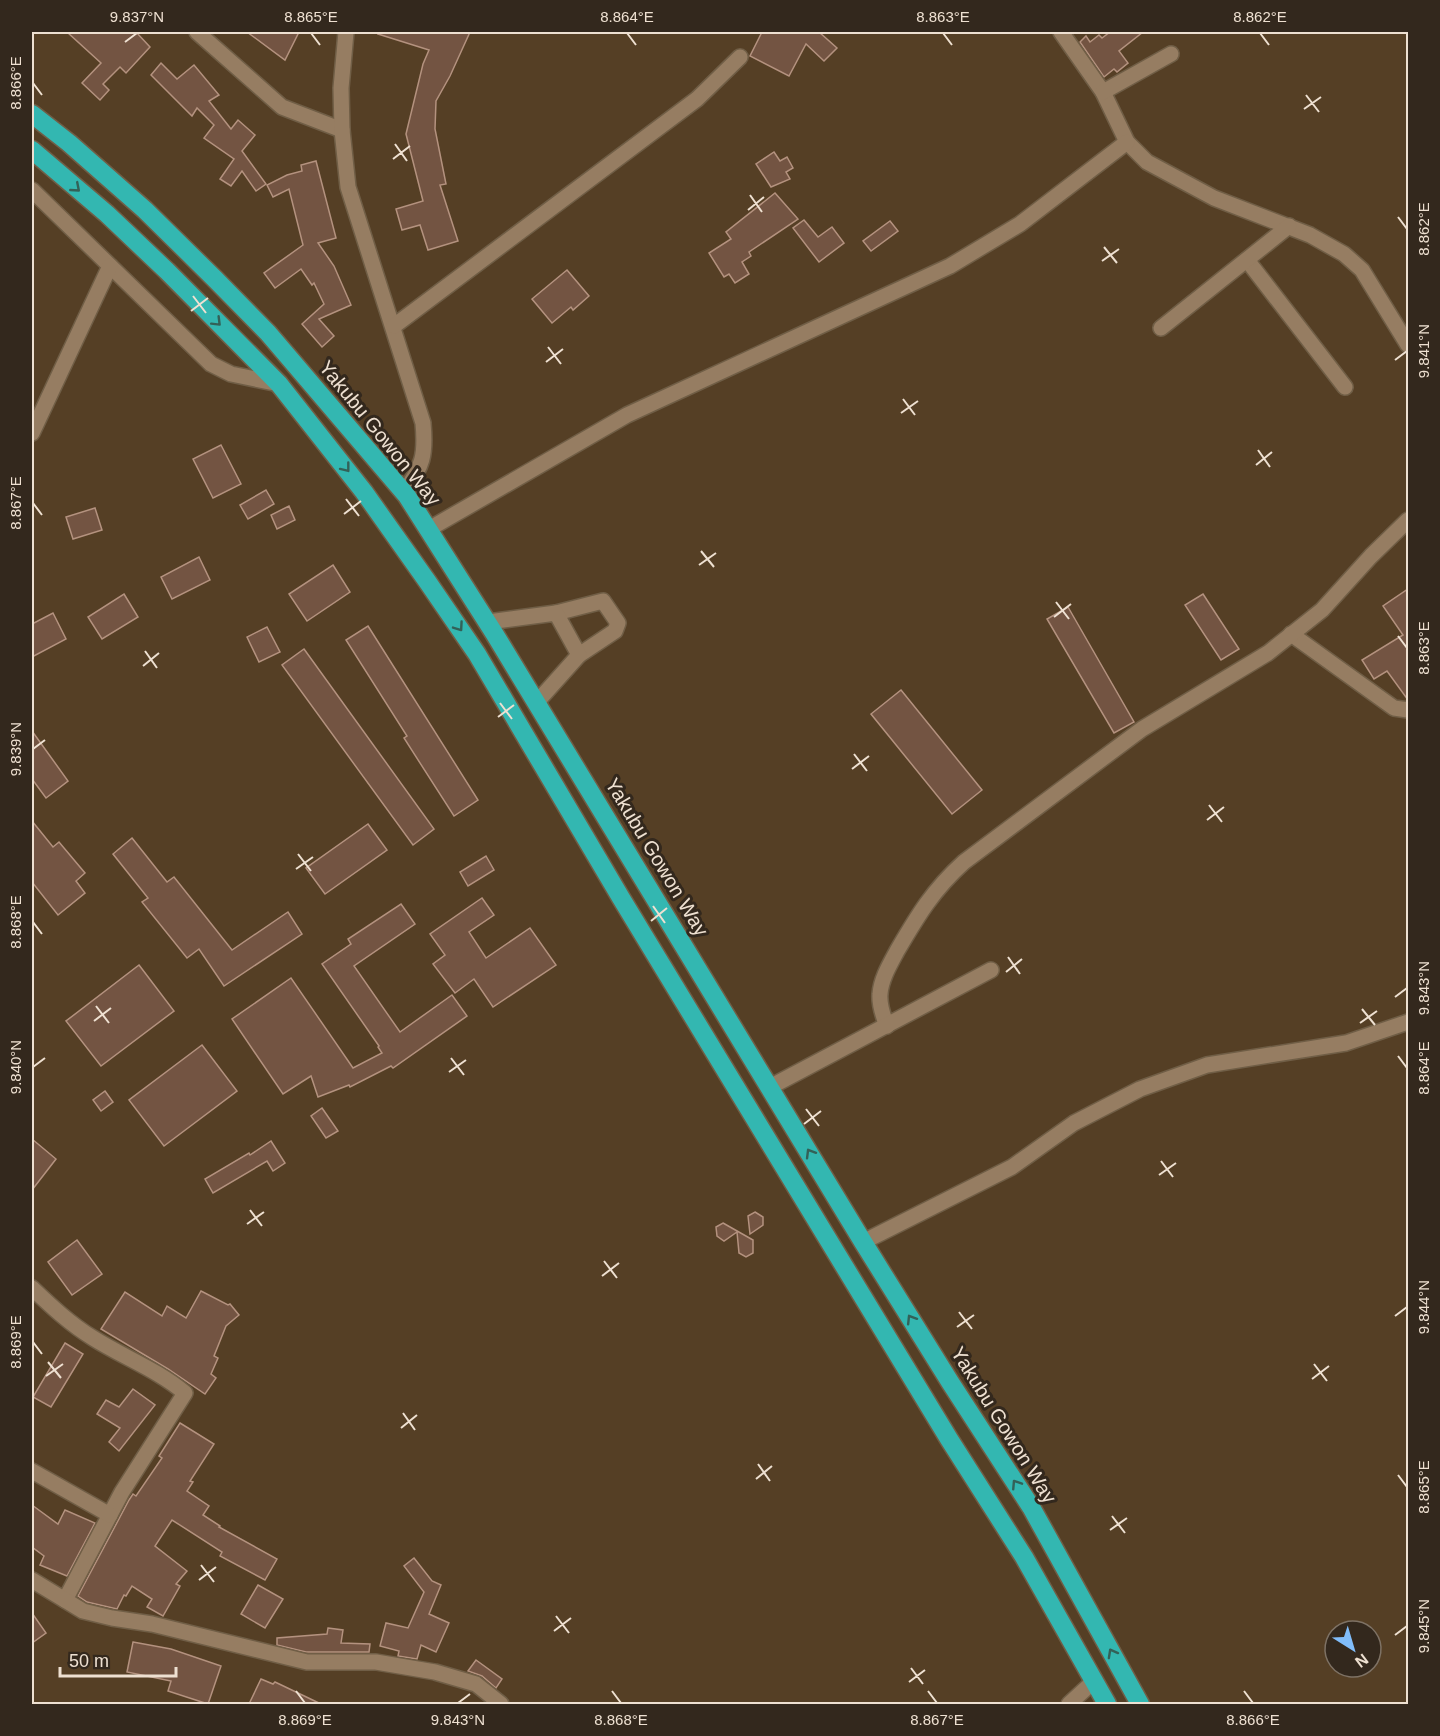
<svg xmlns="http://www.w3.org/2000/svg" width="1440" height="1736" viewBox="0 0 1440 1736" font-family="Arial,sans-serif">
<rect width="100%" height="100%" fill="#553f25"/>
<g fill="#735442" stroke="#b4927f" stroke-width="1.5">
<path d="M67,32H136L150,47L126,73L120,67L103,84L109,90L100,100L82,83L101,63Z"/>
<path d="M247,32H299L285,60Z"/>
<path d="M379,32H470L450,76L436,101L435,129L446,184L440,185L458,241L428,250L420,225L402,230L396,209L423,201L406,134L423,64L429,50L378,34Z"/>
<path d="M762,32H819L837,48L824,61L806,44L789,76L750,56Z"/>
<path d="M1110,32H1143L1119,51L1128,63L1117,72L1114,69L1104,77L1080,42L1086,36L1090,42L1099,35L1102,38Z"/>
<path d="M161,63L177,79L194,65L219,95L209,101L231,129L238,120L255,135L242,151L266,184L256,191L242,171L231,186L220,179L234,159L204,138L214,125L197,108L192,116L151,75Z"/>
<path d="M774,152L780,161L787,157L793,168L786,172L790,179L771,187L756,164Z"/>
<path d="M316,161L336,238L318,243L334,266L351,305L319,319L334,336L322,347L302,324L324,304L314,283L312,285L301,269L275,288L264,273L303,245L289,189L273,197L267,185L287,175L302,171L301,165Z"/>
<path d="M775,193L798,219L749,252L751,256L742,262L749,274L735,283L729,274L724,277L709,253L731,239L726,232Z"/>
<path d="M804,220L818,237L832,227L844,243L819,262L793,228Z"/>
<path d="M890,221L898,231L871,251L863,241Z"/>
<path d="M567,270L589,296L573,310L571,307L552,323L532,299Z"/>
<path d="M221,445L241,484L213,498L193,459Z"/>
<path d="M266,490L274,504L248,519L240,505Z"/>
<path d="M289,506L295,520L277,529L271,515Z"/>
<path d="M95,508L102,530L73,539L66,517Z"/>
<path d="M199,557L210,580L172,599L161,577Z"/>
<path d="M333,565L350,592L307,621L289,594Z"/>
<path d="M1408,589V700L1387,671L1374,679L1362,660L1403,635L1383,606Z"/>
<path d="M124,594L138,617L102,639L88,617Z"/>
<path d="M1203,594L1239,649L1221,660L1185,605Z"/>
<path d="M1068,607L1134,722L1114,733L1047,619Z"/>
<path d="M53,613L66,639L32,657V624Z"/>
<path d="M368,626L478,800L454,816L404,738L407,736L346,640Z"/>
<path d="M267,627L280,652L259,662L247,637Z"/>
<path d="M304,649L434,829L413,845L282,665Z"/>
<path d="M901,690L982,790L952,814L871,714Z"/>
<path d="M32,731L68,781L46,798L32,779Z"/>
<path d="M32,821L53,847L59,842L85,873L76,881L85,893L58,915L32,882Z"/>
<path d="M368,824L387,850L325,894L306,868Z"/>
<path d="M132,838L167,882L174,877L232,950L288,912L302,934L224,986L199,949L187,958L142,902L148,898L113,854Z"/>
<path d="M486,856L494,870L468,886L460,872Z"/>
<path d="M482,898L494,915L469,932L486,958L530,928L556,965L493,1007L474,979L455,993L433,964L445,955L430,934Z"/>
<path d="M401,904L415,924L354,966L400,1032L452,995L467,1016L393,1068L391,1066L350,1087L349,1085L318,1097L311,1076L283,1094L232,1019L291,978L353,1068L382,1053L378,1047L379,1046L322,964L351,944L348,939Z"/>
<path d="M139,965L174,1011L101,1066L66,1021Z"/>
<path d="M202,1045L237,1091L164,1146L129,1100Z"/>
<path d="M105,1091L113,1102L101,1111L93,1100Z"/>
<path d="M322,1108L338,1131L326,1138L311,1116Z"/>
<path d="M32,1139L56,1159L32,1190Z"/>
<path d="M271,1141L285,1163L273,1171L267,1161L213,1193L205,1179L249,1153L250,1155Z"/>
<path d="M755,1212L763,1217V1225L750,1234L748,1216Z"/>
<path d="M723,1223L753,1240V1253L746,1257L739,1253L737,1232L724,1241L717,1236L716,1227Z"/>
<path d="M77,1240L102,1274L72,1295L48,1262Z"/>
<path d="M201,1291L228,1305L230,1304L239,1315L226,1326L214,1356L218,1358L211,1374L216,1378L205,1394L168,1369L101,1329L125,1292L162,1316L167,1306L186,1318Z"/>
<path d="M65,1343L83,1354L51,1407L33,1397Z"/>
<path d="M133,1389L155,1405L119,1451L109,1442L120,1428L97,1414L106,1400L119,1407Z"/>
<path d="M180,1423L214,1444L190,1481L193,1482L187,1491L209,1506L203,1515L220,1526L219,1527L277,1559L265,1580L220,1556L222,1552L172,1520L155,1546L187,1571L176,1584L180,1586L163,1616L147,1607L152,1599L132,1586L126,1596L124,1595L117,1609L87,1602L78,1596L129,1500L133,1494L136,1496L162,1458L159,1456Z"/>
<path d="M32,1505L58,1524L65,1510L95,1523L67,1576L40,1565L44,1556L32,1547Z"/>
<path d="M414,1558L432,1581L441,1585L429,1614L449,1623L436,1652L421,1645L417,1659L398,1656L399,1651L380,1646L386,1623L408,1628L424,1592L404,1566Z"/>
<path d="M258,1585L283,1599L265,1628L241,1614Z"/>
<path d="M32,1613L46,1633L32,1643Z"/>
<path d="M328,1628L343,1630L341,1643L370,1644L369,1652H306L277,1645V1638L327,1634Z"/>
<path d="M133,1642L171,1649L221,1666L208,1704L168,1691L171,1681L127,1672Z"/>
<path d="M476,1660L502,1679L496,1688L482,1676L468,1671Z"/>
<path d="M261,1679L273,1684L275,1682L321,1704H249Z"/>
</g>
<g fill="none" stroke-linecap="round" stroke-linejoin="round">
<g stroke="#705e46" stroke-width="18">
<g id="minor">
<path d="M197,32L282,107L342,130"/>
<path d="M346,32L341,88L342,130L348,187L423,423C426,455 423,466 404,492"/>
<path d="M1061,32L1103,92L1127,142L1147,162L1214,198L1310,235L1344,254L1362,270L1408,345"/>
<path d="M1103,92L1171,54"/>
<path d="M32,190L211,364L231,374L279,384"/>
<path d="M1247,260L1345,387"/>
<path d="M394,326L697,99L740,57"/>
<path d="M1161,328L1289,226"/>
<path d="M32,433L110,266"/>
<path d="M429,529L627,415L950,266L1020,224L1127,142"/>
<path d="M556,613L603,601L618,623L615,631L579,655"/>
<path d="M488,622L556,613L579,655L537,702"/>
<path d="M1291,634L1394,708L1408,710"/>
<path d="M887,1026C883,1016 879,1005 880,994C881,979 890,964 897,951C918,915 933,890 964,862L1142,729L1268,653L1322,610L1371,556L1408,520"/>
<path d="M770,1087L991,970"/>
<path d="M863,1242L1012,1167L1074,1123L1140,1089L1207,1065L1346,1043L1408,1022"/>
<path d="M32,1288C51,1306 70,1324 93,1338C123,1357 158,1370 185,1393L122,1492L65,1600"/>
<path d="M32,1471L110,1515"/>
<path d="M32,1580L83,1611L112,1618L152,1624L307,1662H376L435,1672L476,1684L501,1704"/>
<path d="M1069,1704L1094,1681"/>
</g>
</g>
<g stroke="#705e46" stroke-width="21">
<g id="highway">
<path d="M32,114L69,143L145,210L215,279L268,333L407,496L494,633L863,1242L950,1382L1031,1507L1140,1704"/>
<path d="M32,150L107,214L167,271L279,384L364,492L427,581L477,654L621,898L949,1439L1024,1557L1107,1704"/>
</g>
</g>
<use href="#minor" stroke="#967d62" stroke-width="15"/>
<use href="#highway" stroke="#33b7b1" stroke-width="18"/>
</g>
<defs><path id="oneway-chevron" d="M-2-3.5L2.5 0L-2 3.5" fill="none" stroke-width="1.6" stroke-linecap="round" stroke-linejoin="round" transform="scale(1.5)"/></defs>
<g stroke="#336158">
<use href="#oneway-chevron" transform="translate(76 188) rotate(41)"/>
<use href="#oneway-chevron" transform="translate(217 322) rotate(45)"/>
<use href="#oneway-chevron" transform="translate(346 468) rotate(52)"/>
<use href="#oneway-chevron" transform="translate(459 627) rotate(55)"/>
<use href="#oneway-chevron" transform="translate(810 1153) rotate(-121)"/>
<use href="#oneway-chevron" transform="translate(911 1319) rotate(-122)"/>
<use href="#oneway-chevron" transform="translate(1016 1484) rotate(-123)"/>
<use href="#oneway-chevron" transform="translate(1112 1653) rotate(-119)"/>
</g>
<path fill="none" stroke="#eee0d1" stroke-width="2" d="M311,33L320,45M627,33L636,45M943,33L952,45M1260,33L1269,45M125,42L137,33M33,83L42,95M1306,95L1319,112M1304,109L1321,97M395,144L407,161M393,159L410,146M750,195L762,212M748,210L764,197M1398,217L1407,229M1104,247L1117,263M1102,261L1119,249M193,296L206,313M191,311L208,298M548,347L561,364M1395,360L1407,351M546,362L563,349M903,399L915,415M901,413L918,401M1258,450L1270,467M1256,465L1272,452M346,499L359,516M33,503L42,515M344,514L361,501M701,551L714,567M699,565L716,553M1056,602L1069,619M1054,617L1071,604M1398,636L1407,648M145,651L157,668M143,666L159,653M500,703L512,719M498,717L514,705M33,749L45,740M854,754L867,771M852,769L869,756M1209,805L1222,822M1207,820L1224,807M298,854L311,871M296,869L313,857M653,906L665,923M651,921L667,908M33,922L42,934M1008,957L1020,974M1006,972L1022,959M1395,997L1407,988M96,1006L109,1023M1362,1009L1375,1025M94,1021L111,1008M1360,1023L1377,1011M1398,1056L1407,1068M451,1058L464,1075M33,1067L45,1058M449,1072L466,1060M806,1109L819,1126M804,1124L821,1111M1161,1161L1173,1177M1159,1175L1176,1163M250,1210L262,1226M247,1224L264,1212M604,1261L617,1278M602,1276L619,1263M959,1312L972,1329M1395,1316L1407,1307M957,1327L974,1315M33,1342L42,1354M48,1362L61,1378M1314,1364L1327,1381M46,1376L63,1364M1312,1379L1329,1366M403,1413L415,1430M401,1428L417,1415M758,1464L770,1481M1398,1475L1407,1487M756,1479L772,1466M1112,1516L1125,1533M1110,1530L1127,1518M201,1565L214,1582M199,1580L216,1567M556,1616L569,1633M554,1631L571,1618M1395,1635L1407,1626M911,1668L923,1684M909,1682L925,1670M296,1691L305,1703M612,1691L621,1703M928,1691L937,1703M1244,1691L1253,1703M458,1703L470,1694"/>
<g text-anchor="middle" stroke-width="6" stroke-linejoin="round" paint-order="stroke">
<g font-size="20" fill="#eee0d1" stroke="#33281d">
<text transform="translate(380 433) rotate(51)" y="7">Yakubu Gowon Way</text>
<text transform="translate(657 857) rotate(59)" y="7">Yakubu Gowon Way</text>
<text transform="translate(1004 1425) rotate(58)" y="7">Yakubu Gowon Way</text>
</g>
</g>
<rect width="1440" height="1736" fill="none" stroke="#33281d" stroke-width="66"/>
<g transform="translate(1353 1649) rotate(143)"><circle r="28" fill="#33281d" stroke="#7e7265" stroke-width="1.5"/>
<path d="M0-4.5L10 22L0 15L-10 22Z" fill="#81bdfa"/>
<text y="-9" font-size="16" font-weight="bold" text-anchor="middle" fill="#eee0d1">N</text>
</g>
<path d="M60 1667v9h116v-9" fill="none" stroke="#eee0d1" stroke-width="3"/>
<text x="69" y="1667" font-size="18" fill="#eee0d1" stroke="#33281d" stroke-width="4.5" paint-order="stroke">50 m</text>
<rect x="33" y="33" width="1374" height="1670" fill="none" stroke="#eee0d1" stroke-width="2"/>
<g font-size="15" text-anchor="middle" fill="#eee0d1">
<text x="137" y="22">9.837°N</text>
<text x="311" y="22">8.865°E</text>
<text x="627" y="22">8.864°E</text>
<text x="943" y="22">8.863°E</text>
<text x="1260" y="22">8.862°E</text>
<text transform="translate(16 83) rotate(-90)" y="5">8.866°E</text>
<text transform="translate(1424 229) rotate(-90)" y="5">8.862°E</text>
<text transform="translate(1424 351) rotate(-90)" y="5">9.841°N</text>
<text transform="translate(16 503) rotate(-90)" y="5">8.867°E</text>
<text transform="translate(1424 648) rotate(-90)" y="5">8.863°E</text>
<text transform="translate(16 749) rotate(-90)" y="5">9.839°N</text>
<text transform="translate(16 922) rotate(-90)" y="5">8.868°E</text>
<text transform="translate(1424 988) rotate(-90)" y="5">9.843°N</text>
<text transform="translate(16 1067) rotate(-90)" y="5">9.840°N</text>
<text transform="translate(1424 1068) rotate(-90)" y="5">8.864°E</text>
<text transform="translate(1424 1307) rotate(-90)" y="5">9.844°N</text>
<text transform="translate(16 1342) rotate(-90)" y="5">8.869°E</text>
<text transform="translate(1424 1487) rotate(-90)" y="5">8.865°E</text>
<text transform="translate(1424 1626) rotate(-90)" y="5">9.845°N</text>
<text x="305" y="1725">8.869°E</text>
<text x="458" y="1725">9.843°N</text>
<text x="621" y="1725">8.868°E</text>
<text x="937" y="1725">8.867°E</text>
<text x="1253" y="1725">8.866°E</text>
</g>
</svg>
